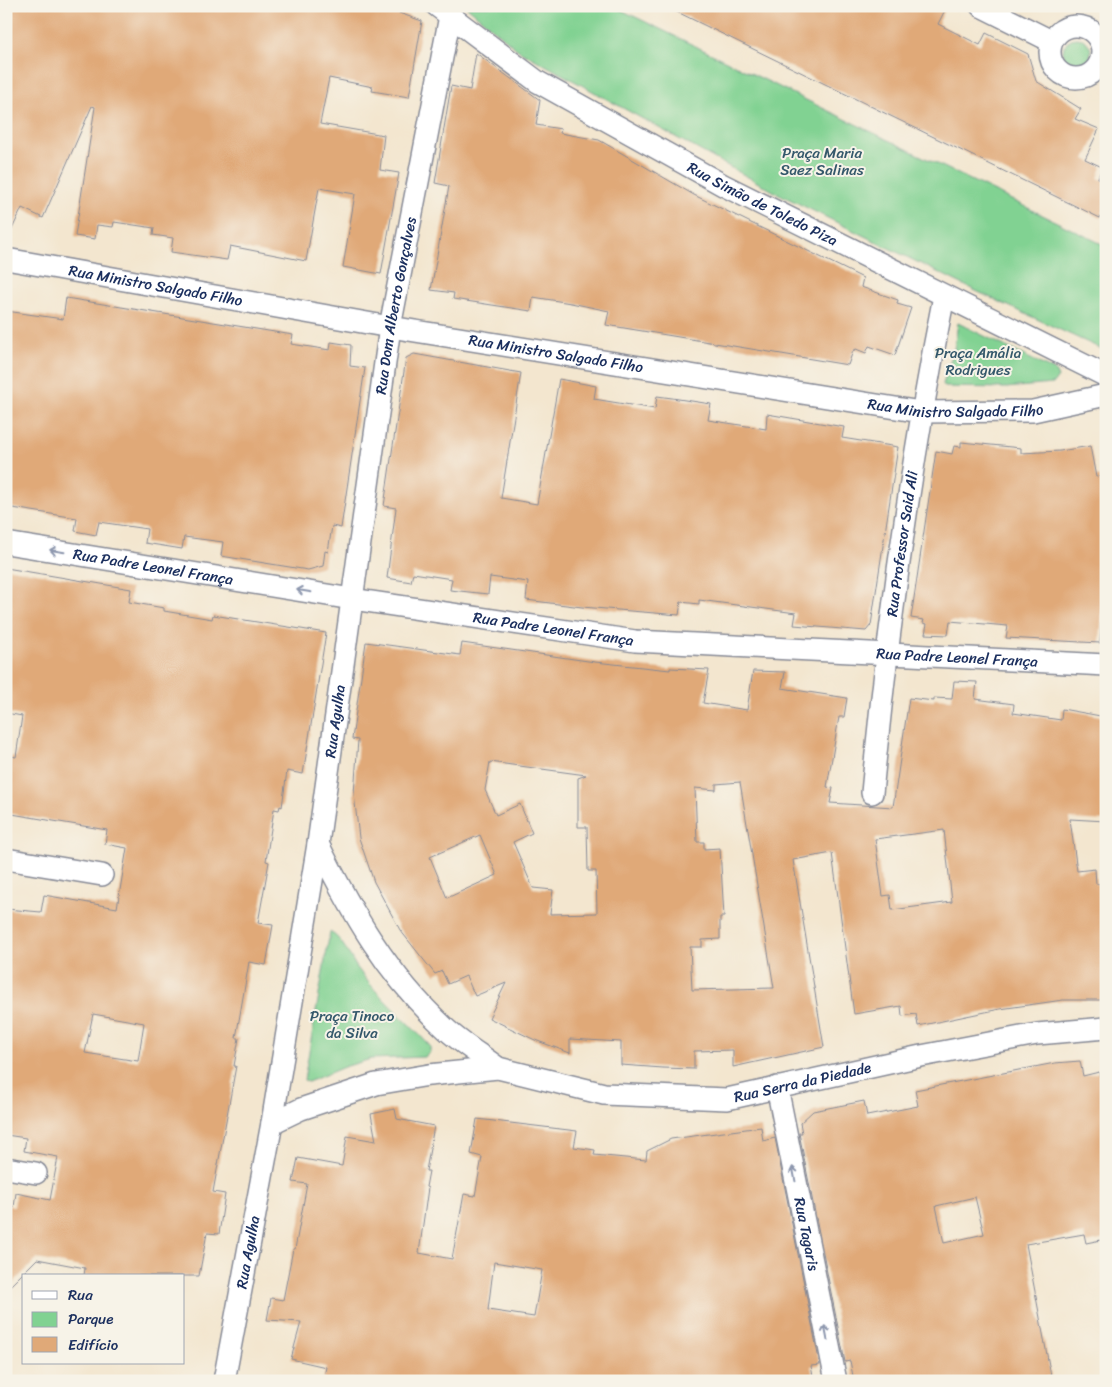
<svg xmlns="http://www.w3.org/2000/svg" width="1112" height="1387" viewBox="0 0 1112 1387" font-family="Sriracha,sans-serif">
<rect width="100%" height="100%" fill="#f7f3e8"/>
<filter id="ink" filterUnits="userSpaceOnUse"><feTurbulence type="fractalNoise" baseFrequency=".02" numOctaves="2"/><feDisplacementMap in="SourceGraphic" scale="10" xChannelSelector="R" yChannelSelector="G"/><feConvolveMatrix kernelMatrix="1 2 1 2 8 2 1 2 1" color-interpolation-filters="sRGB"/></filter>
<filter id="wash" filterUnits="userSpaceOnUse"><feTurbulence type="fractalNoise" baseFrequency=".0096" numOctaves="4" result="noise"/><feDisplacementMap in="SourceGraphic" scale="20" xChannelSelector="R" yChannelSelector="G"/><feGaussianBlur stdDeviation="1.12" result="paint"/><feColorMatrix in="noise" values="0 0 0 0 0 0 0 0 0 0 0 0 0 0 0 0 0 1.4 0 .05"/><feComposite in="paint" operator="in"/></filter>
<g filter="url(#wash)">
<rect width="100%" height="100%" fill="#f3e6cf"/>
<g fill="#81d292" stroke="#4e8078">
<path d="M466,6H613L1106,246V351L976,291L775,192L518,50Z"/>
<circle cx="1077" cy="52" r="14"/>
<path d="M958,323L1055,371L1058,377L1053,384L1005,388L945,387L943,384L954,349Z"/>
<path d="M330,932C343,939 350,958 358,969C379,998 406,1020 430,1046V1052L425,1057L371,1059L344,1067L308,1082L304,1080Z"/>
</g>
<g id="blocks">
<g fill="#e0a978" fill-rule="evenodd">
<path d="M6,6H402L399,13L422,21L409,97L372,91L373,87L329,78L320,124L384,135L380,170L399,173L381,274L343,267L355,194L319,188L306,261L230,246L227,260L171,252L173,238L153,235L154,228L114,222L113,227L97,225L95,239L75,236L95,107L92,106L43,218L22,208L6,242Z"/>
<path d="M665,6H947L938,24L980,45L986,33L1028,54L1036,81L1081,109L1075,119L1099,129L1085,159L1102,167L1098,178L1106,181V206L1100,218Z"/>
<path d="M476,53L540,100L536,125L561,129L560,133L599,140L694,195L863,278L861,287L898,300L897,304L911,308L895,355L869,346L866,353L856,349L853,351L848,365L606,325L609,311L571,303L533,297L531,311L453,299L454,293L431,290L449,186L435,183L451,86L470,90Z"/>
<path d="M66,298L293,335L291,344L330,350L331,342L351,345L350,366L365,368L341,528L332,526L328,552L325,551L323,566L308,570L221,556L223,542L184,537L182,549L145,543L147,529L99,522L96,535L75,531L77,518L6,507V311L63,319Z"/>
<path d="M414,354L521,373L501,498L537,504L559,379L596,386L594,399L655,409L657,396L672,398L711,404L708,420L766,429L767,414L844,427L842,438L898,447L871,625L866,631L794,625L796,613L699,600V604L681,602L679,615L582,607L526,600L528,582L490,577L488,594L450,590L452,579L413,573L411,582L387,578L396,508L384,506L406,358Z"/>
<path d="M961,442L1021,448V453L1060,451L1090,446L1096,477L1106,475V609H1102L1100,643L1006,638L1008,626L950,621L948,635L925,634L927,624L923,623L924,620L911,618L936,451L952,454L954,446L961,447Z"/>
<path d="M6,568L131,589L129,602L164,608V611L212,619L213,615L326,633L303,774L287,771L282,807L280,806L279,810L274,809L266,861L269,862L258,923L273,925L266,965L249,962L236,1038H239L234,1066H236L213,1192L225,1194L219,1234L207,1233L199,1276H84L85,1268L37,1259L6,1290V1205L14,1207L16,1193L50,1200L58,1157L24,1151L26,1138L6,1135V909L41,912L44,895L117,908L127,848L105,844L107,830L6,813V788L11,756L16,757L22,716L6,713ZM93,1014L144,1023L138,1061L85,1053Z"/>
<path d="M366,642L460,655L462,643L595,662L670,670V668L709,670L703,703L747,710L753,671L785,672L782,688L847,698L844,717H839L827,787L833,788L830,803L893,807L909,698L934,701V698L952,699L954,681L977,682L975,699L1014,704L1013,713L1061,720L1062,709L1106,717V821L1070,819L1077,871L1095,869L1096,884L1106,883V911L1102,912L1106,937V1000H1063L1000,1009L918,1026L916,1014L902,1016L901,1006L854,1014L832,853L793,860L824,1047L733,1067V1050L694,1051V1069L663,1068L621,1065V1042L570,1039V1053L535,1040L489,1018L506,983L475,996L466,976L448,984L442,971L435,974L400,930L374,882L359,838L354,794L358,740L352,739ZM490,762L586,775L578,778V827H587L588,871H596L597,913L550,914L553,890L533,888L513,842L532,833L520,804L496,815L485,790ZM740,782L774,988L692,990L690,947H702V940L720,939V917H724L720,848L704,849V842H697L695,788L716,790V784ZM944,830L952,902L892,910L890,895L883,896L875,839ZM480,835L497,875L447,898L430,857Z"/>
<path d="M1080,1061L1083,1076L1099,1072L1100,1077L1106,1076V1239L1086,1243L1084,1234L1026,1244L1051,1376L1028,1381H854L850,1361L845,1362L799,1133H802L800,1123L813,1111L864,1101L867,1116L918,1106L915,1090L1055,1063ZM975,1197L984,1234L944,1243L936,1206Z"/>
<path d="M395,1109L397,1119L434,1126L426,1171H429L426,1187L428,1188L419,1253L452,1259L464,1194L475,1196L482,1157L471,1154L477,1119L577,1131L574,1147L595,1150L594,1155L646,1160L647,1151L671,1139L761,1127L763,1141L775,1138L820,1365L811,1366L814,1381H323L326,1367L291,1359L301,1322L267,1320L271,1298L283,1300L293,1249H295L307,1184L293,1182L298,1158L342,1166L347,1136L376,1141L371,1114ZM494,1262L542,1270L534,1317L488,1310Z"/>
</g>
</g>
</g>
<g filter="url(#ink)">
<use href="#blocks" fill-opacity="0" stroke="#878a96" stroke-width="1"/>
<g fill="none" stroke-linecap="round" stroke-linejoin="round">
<g stroke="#878a96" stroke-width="24">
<g id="minor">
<path id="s1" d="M437,6L538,82L723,185L1106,376"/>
<path d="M981,6L1051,41"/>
<circle cx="1076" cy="52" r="26"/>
<path id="s2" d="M6,259L390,327L921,412L1033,411L1106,395"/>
<path id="s3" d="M6,543L352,599L635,641L1106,665"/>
<path id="s4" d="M872,793C888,626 911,461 944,296"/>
<path d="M318,844C352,913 387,975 446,1029C461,1043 481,1055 498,1068"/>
<path d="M6,859L102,875"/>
<path id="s5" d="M777,1087L836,1381"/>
<path id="s6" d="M272,1123L301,1109L376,1084L429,1075L498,1068L604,1094L727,1099L921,1056L1037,1034L1106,1028"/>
<path d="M6,1168L36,1173"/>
<path id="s7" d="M224,1381L272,1123L318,844L390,327L450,16"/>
</g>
</g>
<use href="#minor" stroke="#fff" stroke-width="21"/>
</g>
<defs><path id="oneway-shaft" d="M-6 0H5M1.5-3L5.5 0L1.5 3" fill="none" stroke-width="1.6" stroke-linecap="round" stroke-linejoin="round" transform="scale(1.25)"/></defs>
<g stroke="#8d97ae">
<use href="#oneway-shaft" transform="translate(57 551) rotate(-171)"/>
<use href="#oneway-shaft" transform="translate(304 591) rotate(-171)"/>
<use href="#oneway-shaft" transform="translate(794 1174) rotate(-101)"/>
<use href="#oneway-shaft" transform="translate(826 1333) rotate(-101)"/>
</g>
</g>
<g text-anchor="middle" stroke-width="4" stroke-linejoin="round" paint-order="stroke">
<g font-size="15" fill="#34586b" stroke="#f7f3e8">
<text x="822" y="158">Praça Maria<tspan x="822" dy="17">Saez Salinas</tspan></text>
<text x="978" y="358">Praça Amália<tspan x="978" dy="17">Rodrigues</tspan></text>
<text x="352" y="1021">Praça Tinoco<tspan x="352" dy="17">da Silva</tspan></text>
</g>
<g font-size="15" fill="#1b2f5e" stroke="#f7f3e8">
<text dy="5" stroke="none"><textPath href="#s1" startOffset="382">Rua Simão de Toledo Piza</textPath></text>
<text dy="5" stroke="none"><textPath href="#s2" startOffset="152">Rua Ministro Salgado Filho</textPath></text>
<text dy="5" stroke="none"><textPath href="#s7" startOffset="1089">Rua Dom Alberto Gonçalves</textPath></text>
<text dy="5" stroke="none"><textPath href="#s2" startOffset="558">Rua Ministro Salgado Filho</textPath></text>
<text dy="5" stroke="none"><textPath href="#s2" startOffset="962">Rua Ministro Salgado Filho</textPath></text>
<text dy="5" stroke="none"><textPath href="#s4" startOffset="251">Rua Professor Said Ali</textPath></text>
<text dy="5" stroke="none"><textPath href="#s3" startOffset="149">Rua Padre Leonel França</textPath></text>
<text dy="5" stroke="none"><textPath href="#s3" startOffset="554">Rua Padre Leonel França</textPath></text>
<text dy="5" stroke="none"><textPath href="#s3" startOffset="959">Rua Padre Leonel França</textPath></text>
<text dy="5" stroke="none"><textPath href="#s7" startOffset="669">Rua Agulha</textPath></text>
<text dy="5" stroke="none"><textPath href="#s6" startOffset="544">Rua Serra da Piedade</textPath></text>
<text dy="5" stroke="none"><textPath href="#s5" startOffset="150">Rua Tagaris</textPath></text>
<text dy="5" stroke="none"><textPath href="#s7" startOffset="131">Rua Agulha</textPath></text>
</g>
</g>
<rect width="1112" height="1387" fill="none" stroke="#f7f3e8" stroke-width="25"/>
<rect x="22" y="1274" width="162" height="90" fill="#f7f3e8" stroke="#9fa5b1"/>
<rect x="32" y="1291" width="25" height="8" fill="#ffffff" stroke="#9fa5b1"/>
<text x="68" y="1300" font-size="15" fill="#1b2f5e">Rua</text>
<rect x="32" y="1312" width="25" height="15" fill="#81d292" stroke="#9fa5b1"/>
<text x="68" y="1324" font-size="15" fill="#1b2f5e">Parque</text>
<rect x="32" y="1337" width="25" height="15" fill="#e0a978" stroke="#9fa5b1"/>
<text x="68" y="1350" font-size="15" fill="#1b2f5e">Edifício</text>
</svg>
